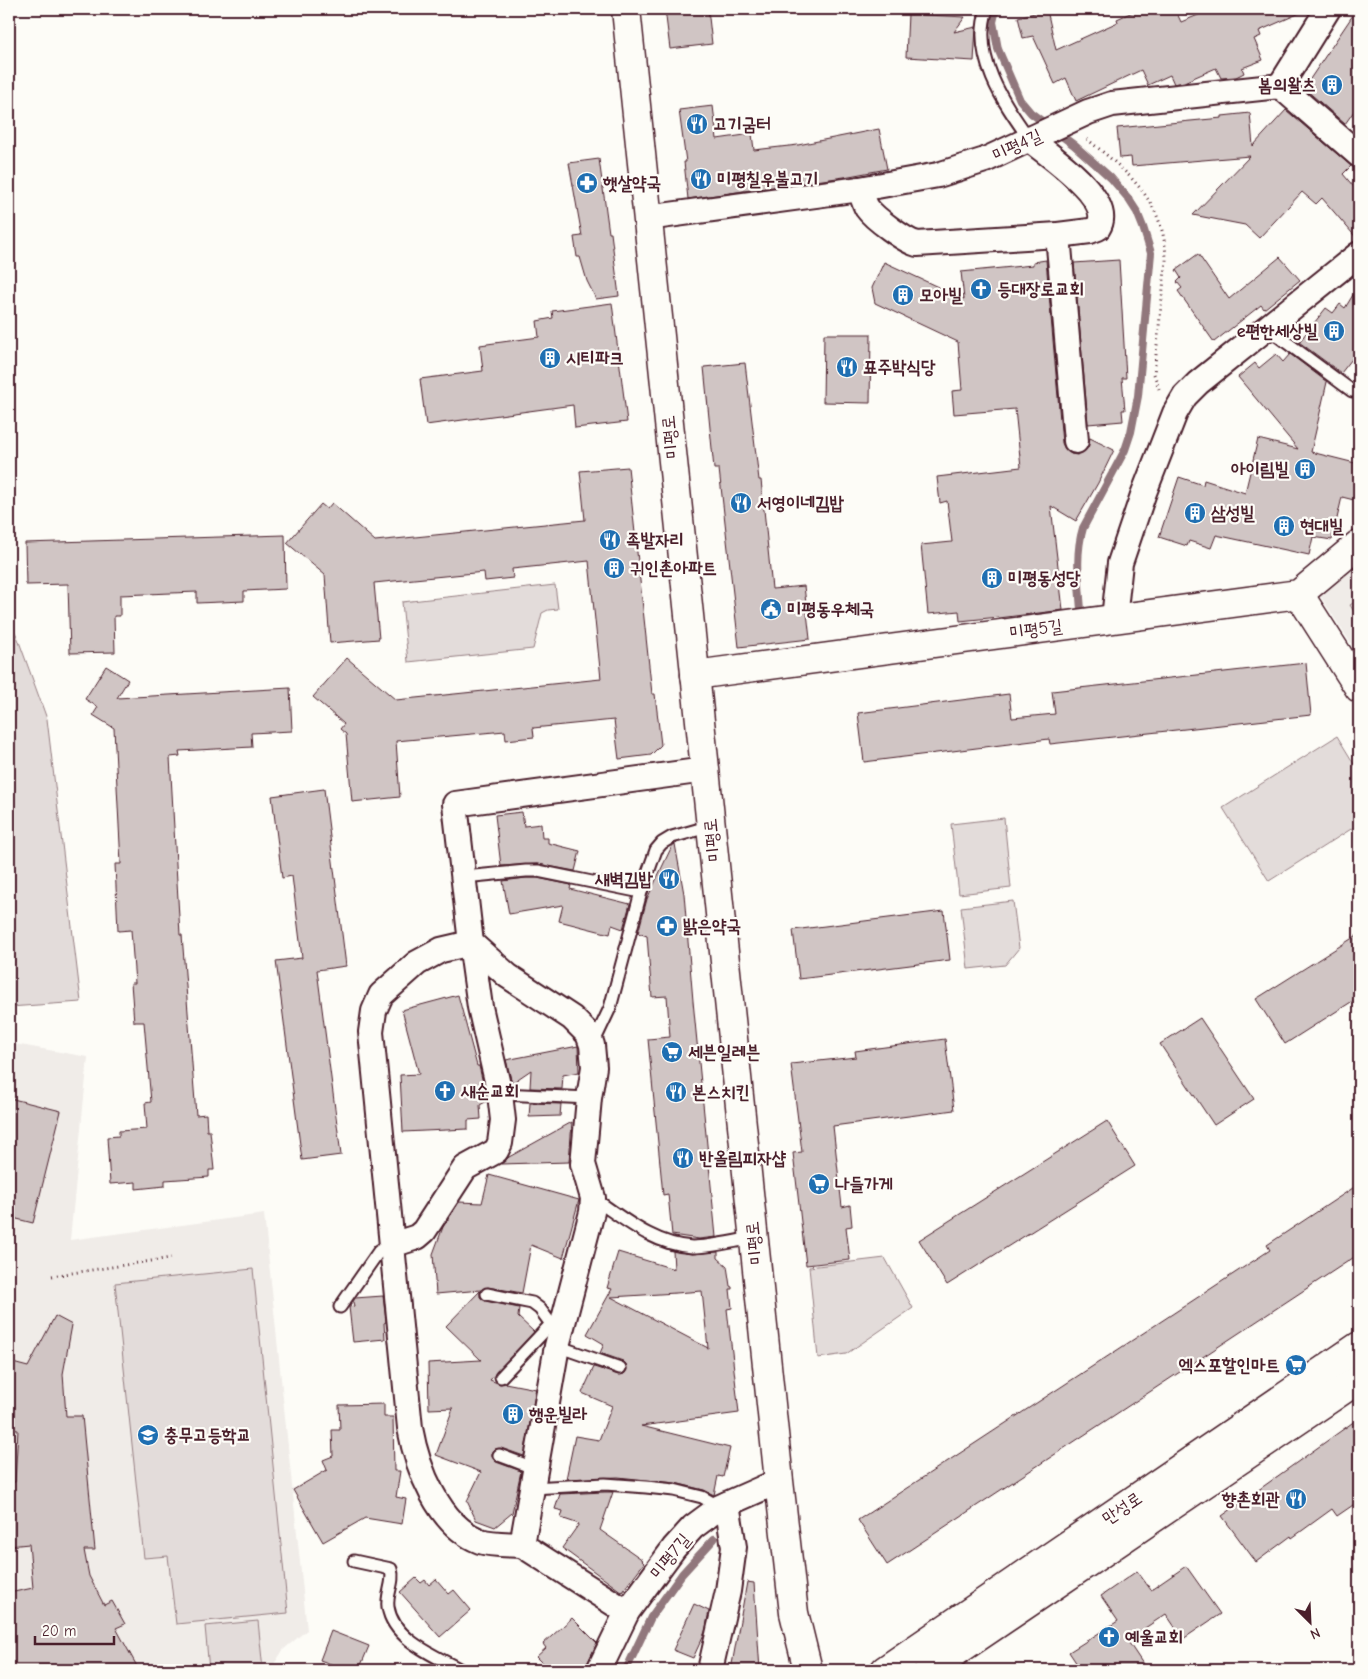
<svg xmlns="http://www.w3.org/2000/svg" width="1368" height="1679" viewBox="0 0 1368 1679" font-family="'Comic Neue','Poor Story',sans-serif">
<rect width="100%" height="100%" fill="#fdfcf7"/>
<filter id="ink" filterUnits="userSpaceOnUse"><feTurbulence type="fractalNoise" baseFrequency=".02" numOctaves="2"/><feDisplacementMap in="SourceGraphic" scale="10" xChannelSelector="R" yChannelSelector="G"/><feConvolveMatrix kernelMatrix="1 2 1 2 8 2 1 2 1" color-interpolation-filters="sRGB"/></filter>
<g filter="url(#ink)">
<g fill="#f0ece8">
<path d="M1359,559V656L1317,591Z"/>
<path d="M9,1043L88,1057L70,1240L264,1214L307,1630L284,1649L270,1670H9Z"/>
</g>
<g fill="#e3dcda" stroke="#967e82">
<path d="M555,585L558,609L548,610L542,613L533,649L408,662L402,602Z"/>
<path d="M1359,599V620L1350,605Z"/>
<path d="M9,621L17,636L47,719L81,1002L9,1007Z"/>
<path d="M1337,736L1359,772V824L1269,881L1223,808Z"/>
<path d="M1004,818L1011,888L959,894L951,824Z"/>
<path d="M1013,901L1019,948L1005,965L968,969L961,907Z"/>
<path d="M885,1258L913,1308L846,1354L818,1358L809,1267Z"/>
<path d="M253,1269L288,1613L176,1624L168,1556L144,1558L115,1283Z"/>
<path d="M258,1621L263,1670H209L205,1626Z"/>
</g>
<g fill="none" stroke-linecap="round" stroke-linejoin="round">
<g stroke="#91777b" stroke-width="8">
<path d="M996,9L993,22L998,49L1020,100L1031,113L1074,145L1111,178L1128,198L1137,212L1143,227L1151,253L1138,396L1131,432L1125,450L1083,528C1075,554 1079,583 1081,610"/>
<path d="M626,1670L651,1617L682,1574L714,1539"/>
</g>
</g>
<g fill="#d0c5c4" stroke="#4a1f2b" fill-rule="evenodd">
<path d="M665,9H708L712,44L670,49Z"/>
<path d="M1139,9H1175L1181,22L1213,9H1309L1259,31L1261,36L1254,39L1263,60L1242,68L1244,73L1236,77L1221,78L1216,68L1184,82L1174,84L1170,75L1148,85L1141,70L1076,101L1066,78L1055,84L1033,36L1023,38L1018,17L1047,10L1056,50L1118,22L1117,19Z"/>
<path d="M1357,9H1359V104L1345,124L1304,88Z"/>
<path d="M908,14L965,17L954,32L976,27L974,61L906,57Z"/>
<path d="M713,106L717,139L752,134L754,150L798,145L879,129L887,169L844,177L688,199L684,162H686L679,110Z"/>
<path d="M1286,110L1351,166L1343,174L1359,193V241L1322,198L1316,204L1302,192L1259,238L1245,225L1193,215L1250,156L1132,166L1131,157L1120,158L1117,128L1222,118V116L1250,113L1253,146Z"/>
<path d="M599,159L609,233H611L619,296L596,299L587,281L580,257H577L574,237L582,236L569,163Z"/>
<path d="M1198,254L1229,299L1280,257L1300,280L1264,309L1261,305L1214,342L1178,291L1182,288L1177,282L1181,278L1176,270Z"/>
<path d="M1046,260L1062,443L1065,449L1071,454L1077,455L1083,452L1088,447L1090,438L1114,450L1098,483L1076,521L1051,506L1063,610L999,618V617L960,621L959,611L928,614L921,545L952,542L947,501L940,503L937,477L1021,467L1015,409L954,414L952,391L962,390L958,342L875,303L872,288L884,262L964,299L961,272L1033,265V262Z"/>
<path d="M1119,260L1126,378H1122L1125,410H1122L1123,421L1088,424L1074,263Z"/>
<path d="M1359,285V350L1341,373L1299,342L1326,308L1333,313L1340,304L1345,308Z"/>
<path d="M612,303L627,422L575,428L573,405L426,425L420,379L483,371L480,345L539,337L537,321L553,318L552,311Z"/>
<path d="M824,334H871L870,403L823,402Z"/>
<path d="M1276,354L1283,362L1290,354L1327,382L1311,452L1359,464V477L1354,500L1342,497L1332,540L1313,537L1309,555L1216,535L1211,548L1189,541L1187,546L1159,537L1179,477L1203,485L1204,480L1245,493L1258,439L1298,449L1238,377L1255,363L1259,368Z"/>
<path d="M745,363L759,480H761L772,589L804,586L810,639L739,647L719,469H714L704,367Z"/>
<path d="M628,467L652,694H655L661,745L651,755L619,759L614,720L533,728L534,737L506,740L505,731L396,741L400,797L352,802L346,734L340,729L344,724L313,697L347,658L396,700L601,679L589,561L512,569L513,578L485,581L484,572L374,583L379,639L330,643L325,575L287,543L321,504L327,509L332,503L375,541L585,520L580,471Z"/>
<path d="M285,535L286,589L244,591V601L197,603V592L120,595V616H114L115,652L70,653L68,584L26,585L25,543Z"/>
<path d="M1306,663L1311,715L1050,744L1049,739L864,762L858,713L1009,694L1012,718L1055,714L1052,691Z"/>
<path d="M106,666L128,680L117,698L290,688L292,731L251,733L252,747L179,751L180,756L170,757L180,935H182L196,1115L206,1114L207,1131H210L214,1170H209V1177L165,1180V1186L136,1189V1182L110,1184L107,1137L119,1136V1131L147,1129L145,1103L151,1102L144,1022H134L131,983H135L131,930L118,931L115,864H121L114,728L93,715L98,707L85,699Z"/>
<path d="M324,789L346,966L317,970L341,1155L302,1160L276,961L302,958L292,876L282,878L272,796Z"/>
<path d="M522,812L524,826L541,824L542,838H548V843L580,851L575,871L538,864L501,866L495,815Z"/>
<path d="M675,844L684,894L693,1001L716,1237L699,1239L672,1235L668,1194L663,1195L648,1039L670,1037L667,996L652,997L647,936L638,933L647,899L672,846Z"/>
<path d="M526,878H537L571,885L570,889L630,904L623,929L612,925L610,934L559,921L563,905L509,914L503,881Z"/>
<path d="M944,911L950,960L799,979L793,930Z"/>
<path d="M1359,934V997L1285,1044L1256,999Z"/>
<path d="M458,995L477,1066H479L486,1096L487,1101L480,1105L481,1119L468,1120V1129L403,1132L400,1075L419,1074L402,1010Z"/>
<path d="M1200,1018L1254,1099L1214,1125L1160,1044Z"/>
<path d="M945,1039L954,1110L833,1126L842,1207L850,1205L852,1226L846,1227L850,1260L806,1265L793,1153L802,1152L791,1064L856,1057L855,1051Z"/>
<path d="M578,1046L579,1072L563,1075L562,1089L530,1088L531,1070L512,1083L506,1060Z"/>
<path d="M9,1098L61,1111L33,1223L9,1217Z"/>
<path d="M530,1103L561,1104L560,1116L529,1117Z"/>
<path d="M1107,1121L1135,1166L947,1285L919,1240Z"/>
<path d="M572,1122L569,1162L501,1164L509,1157Z"/>
<path d="M489,1175L579,1200L563,1258L531,1245L522,1293L488,1287L482,1289L480,1292V1297L485,1301L519,1308L518,1317L534,1332L490,1380L500,1384L505,1383L536,1389L524,1456L501,1448L495,1449L492,1453V1457L496,1462L521,1471L512,1513L495,1527L476,1520L467,1501L481,1472L436,1455L453,1408L429,1409L428,1363L481,1360L446,1326L481,1290L436,1294L433,1254L443,1227L459,1202L482,1203Z"/>
<path d="M1359,1184V1254L887,1565L858,1520L1270,1250L1267,1245Z"/>
<path d="M673,1251L692,1254L718,1252V1258L727,1266L730,1286L732,1287V1289H730L732,1308L727,1309L739,1413L641,1426L730,1448L723,1477L718,1476L714,1495L704,1490L675,1483L618,1477L566,1479L575,1436L599,1440L612,1406L582,1393L594,1367L618,1375L624,1374L627,1370L626,1364L623,1361L600,1353L604,1344L587,1334L612,1289L607,1288L618,1252L674,1269ZM702,1291L708,1348L611,1297L676,1293Z"/>
<path d="M383,1296L386,1322L384,1323L385,1339L353,1342L349,1307L354,1306L353,1302L355,1298Z"/>
<path d="M55,1316L72,1325L63,1374L66,1416H82L95,1550H84L89,1576L104,1605L112,1601L125,1624L116,1628L139,1670H9V1593L33,1588L29,1544L9,1546V1482H15L18,1430L9,1429V1362L28,1367Z"/>
<path d="M384,1404V1417H393L394,1471H400L396,1497L406,1499L402,1524L365,1518L323,1542L293,1490L327,1470L323,1460L333,1456L332,1430H340L339,1405Z"/>
<path d="M1359,1418V1501L1337,1516L1332,1509L1292,1538L1291,1536L1256,1562L1222,1516Z"/>
<path d="M605,1492H613L600,1530L643,1560L642,1561L644,1563L622,1592L562,1548L579,1524L561,1518L563,1511L555,1509L560,1494Z"/>
<path d="M1186,1566L1220,1614L1183,1639L1166,1614L1127,1640L1147,1670H1081L1069,1652L1118,1621L1101,1596L1137,1571L1151,1590Z"/>
<path d="M416,1578L421,1583L425,1580L429,1585L436,1579L449,1594L454,1590L471,1610L440,1637L400,1592Z"/>
<path d="M747,1582L754,1583L760,1670H731Z"/>
<path d="M694,1604L709,1611L705,1632L693,1658L673,1650Z"/>
<path d="M572,1618L597,1643L587,1664L585,1670H549L536,1657L546,1648L543,1644Z"/>
<path d="M331,1631L369,1646L359,1670H347L320,1660Z"/>
</g>
<g fill="none" stroke-linecap="round" stroke-linejoin="round">
<g stroke="#4a1f2b" stroke-width="15">
<g id="service">
<path d="M987,9C971,57 1004,103 1030,140"/>
<path d="M1267,328L1352,391"/>
<path d="M464,877L526,871H538L641,892"/>
<path d="M593,1044L610,1008L641,892L656,850L662,843L672,837L711,826"/>
<path d="M500,1094L589,1098"/>
<path d="M593,1198C623,1218 654,1245 692,1247C712,1247 734,1241 754,1238"/>
<path d="M487,1294L532,1303L540,1309L559,1335"/>
<path d="M340,1307L379,1251L385,1247L392,1245"/>
<path d="M557,1346L620,1368"/>
<path d="M501,1377L551,1324"/>
<path d="M499,1455L536,1469"/>
<path d="M532,1488L605,1484L646,1487L674,1490L702,1497L720,1507"/>
<path d="M354,1561L391,1569C395,1582 386,1594 388,1607C393,1640 436,1656 461,1670"/>
</g>
</g>
<g stroke="#4a1f2b" stroke-width="28">
<g id="minor">
<path d="M1280,86L1328,9"/>
<path d="M860,189C862,195 864,203 867,208C874,218 905,241 917,244L1058,235L1090,231L1098,228C1116,200 1049,155 1030,140"/>
<path d="M647,218L860,189L938,175L985,160L1088,112L1112,104L1280,86L1359,155"/>
<path d="M1058,235L1076,441"/>
<path d="M1114,619L1120,563L1143,495L1175,413L1185,396L1198,383L1359,254"/>
<path d="M392,1245L417,1237L424,1231L465,1168L496,1151L500,1143L503,1120L500,1094L480,1007L471,943L441,950L417,963L381,995L374,1011L371,1032C384,1164 397,1296 410,1428C417,1467 438,1525 480,1541C492,1545 509,1544 522,1545"/>
<path d="M627,1612L522,1545L557,1346L592,1212L593,1198L583,1164L589,1098L594,1067L592,1045L588,1034L572,1018L508,976L471,943L455,804L705,770"/>
<path d="M599,1670L627,1612L674,1548L693,1527L720,1507L779,1481"/>
<path d="M710,1670L728,1591L734,1547L727,1504"/>
</g>
</g>
<g stroke="#4a1f2b" stroke-width="31">
<g id="tertiary">
<path d="M626,9L779,1481L794,1613L808,1670"/>
<path d="M1299,594L1359,688"/>
<path d="M695,675L1299,594L1359,544"/>
<path d="M885,1670L1359,1346"/>
<path d="M929,1670L1359,1379"/>
</g>
</g>
<g stroke="#4a1f2b" stroke-width="3" stroke-dasharray="1 4" stroke-linecap="butt">
<path d="M1087,139C1129,173 1165,202 1166,260L1154,374L1159,389"/>
<path d="M52,1276L171,1258"/>
</g>
<use href="#service" stroke="#fdfcf7" stroke-width="11"/>
<use href="#minor" stroke="#fdfcf7" stroke-width="24"/>
<use href="#tertiary" stroke="#fdfcf7" stroke-width="28"/>
</g>
</g>
<defs>
<g id="building-disc" transform="scale(1.125)"><circle r="9.5" fill="#1f6fb2" stroke="#fdfcf7"/><path d="M-4-6H4V6H1V3H-1V6H-4ZM-2.5-4.3h1.7v1.8h-1.7ZM.8-4.3h1.7v1.8H.8ZM-2.5-1h1.7V.8h-1.7ZM.8-1h1.7V.8H.8Z" fill="#fff"/></g>
<g id="restaurant-disc" transform="scale(1.125)"><circle r="9.5" fill="#1f6fb2" stroke="#fdfcf7"/><path d="M-5-6h1v4h1v-4h1v4h1v-4h1v5L-1.5 .5V6h-2V.5L-5-1ZM5-6V6H3V1.5H1.5Q1.5-4 5-6Z" fill="#fff"/></g>
<g id="pharmacy-disc" transform="scale(1.125)"><circle r="9.5" fill="#1f6fb2" stroke="#fdfcf7"/><path d="M-2-6h4v4h4v4h-4v4h-4v-4h-4v-4h4Z" fill="#fff"/></g>
<g id="church-disc" transform="scale(1.125)"><circle r="9.5" fill="#1f6fb2" stroke="#fdfcf7"/><path d="M-1.2-6h2.4v3.5h3.3v2.4h-3.3V6h-2.4V-.1h-3.3v-2.4h3.3Z" fill="#fff"/></g>
<g id="civic-disc" transform="scale(1.125)"><circle r="9.5" fill="#1f6fb2" stroke="#fdfcf7"/><path d="M-.6-6.5H3V-4.5H.6V-3L4-1V1h2V6H-6V1h2V-1L-.6-3ZM-1.2 2.5V6h2.4V2.5Z" fill="#fff"/></g>
<g id="supermarket-disc" transform="scale(1.125)"><circle r="9.5" fill="#1f6fb2" stroke="#fdfcf7"/><path d="M-6-5.5h2.5l.6 2H6L4.5 2H-2.5L-4.4-4H-6ZM-1.5 3.2a1.3 1.3 0 1 0 .1 0ZM3 3.2a1.3 1.3 0 1 0 .1 0Z" fill="#fff"/></g>
<g id="school-disc" transform="scale(1.125)"><circle r="9.5" fill="#1f6fb2" stroke="#fdfcf7"/><path d="M0-5L7-2L0 1L-7-2ZM-4 1L0 2.5L4 1V4Q0 6-4 4Z" fill="#fff"/></g>
</defs>
<g fill-rule="evenodd">
<use href="#building-disc" x="1332" y="85"/>
<use href="#restaurant-disc" x="697" y="124"/>
<use href="#restaurant-disc" x="701" y="179"/>
<use href="#pharmacy-disc" x="587" y="183"/>
<use href="#church-disc" x="981" y="289"/>
<use href="#building-disc" x="903" y="295"/>
<use href="#building-disc" x="1334" y="331"/>
<use href="#building-disc" x="550" y="358"/>
<use href="#restaurant-disc" x="847" y="367"/>
<use href="#building-disc" x="1305" y="469"/>
<use href="#restaurant-disc" x="741" y="503"/>
<use href="#building-disc" x="1195" y="513"/>
<use href="#building-disc" x="1284" y="526"/>
<use href="#restaurant-disc" x="610" y="540"/>
<use href="#building-disc" x="614" y="568"/>
<use href="#building-disc" x="992" y="578"/>
<use href="#civic-disc" x="771" y="609"/>
<use href="#restaurant-disc" x="669" y="879"/>
<use href="#pharmacy-disc" x="667" y="926"/>
<use href="#supermarket-disc" x="672" y="1052"/>
<use href="#church-disc" x="445" y="1091"/>
<use href="#restaurant-disc" x="676" y="1092"/>
<use href="#restaurant-disc" x="683" y="1158"/>
<use href="#supermarket-disc" x="819" y="1184"/>
<use href="#supermarket-disc" x="1296" y="1365"/>
<use href="#building-disc" x="513" y="1414"/>
<use href="#school-disc" x="148" y="1435"/>
<use href="#restaurant-disc" x="1296" y="1499"/>
<use href="#church-disc" x="1109" y="1637"/>
</g>
<g text-anchor="middle" stroke-width="4.5" stroke-linejoin="round" paint-order="stroke">
<g font-size="18" font-weight="bold" fill="#4a1f2b" stroke="#fdfcf7" text-anchor="start">
<text x="1316" y="91" text-anchor="end">봄의왈츠</text>
<text x="713" y="130">고기굼터</text>
<text x="717" y="185">미평칠우불고기</text>
<text x="603" y="189">햇살약국</text>
<text x="997" y="295">등대장로교회</text>
<text x="919" y="301">모아빌</text>
<text x="1318" y="337" text-anchor="end">e편한세상빌</text>
<text x="566" y="364">시티파크</text>
<text x="863" y="373">표주박식당</text>
<text x="1289" y="475" text-anchor="end">아이림빌</text>
<text x="757" y="509">서영이네김밥</text>
<text x="1211" y="519">삼성빌</text>
<text x="1300" y="532">현대빌</text>
<text x="626" y="546">족발자리</text>
<text x="630" y="574">귀인촌아파트</text>
<text x="1008" y="584">미평동성당</text>
<text x="787" y="615">미평동우체국</text>
<text x="653" y="885" text-anchor="end">새벽김밥</text>
<text x="683" y="932">밝은약국</text>
<text x="688" y="1058">세븐일레븐</text>
<text x="461" y="1097">새순교회</text>
<text x="692" y="1098">본스치킨</text>
<text x="699" y="1164">반올림피자샵</text>
<text x="835" y="1190">나들가게</text>
<text x="1280" y="1371" text-anchor="end">엑스포할인마트</text>
<text x="529" y="1420">행운빌라</text>
<text x="164" y="1441">충무고등학교</text>
<text x="1280" y="1505" text-anchor="end">향촌회관</text>
<text x="1125" y="1643">예울교회</text>
</g>
<g font-size="18" fill="#4a1f2b" stroke="#fdfcf7">
<text transform="translate(1017 145) rotate(-25)" y="6">미평4길</text>
<text transform="translate(670 437) rotate(-96)" y="6">미평로</text>
<text transform="translate(1036 629) rotate(-8)" y="6">미평5길</text>
<text transform="translate(712 840) rotate(-96)" y="6">미평로</text>
<text transform="translate(754 1243) rotate(-96)" y="6">미평로</text>
<text transform="translate(1122 1508) rotate(-34)" y="6">만성로</text>
<text transform="translate(670 1556) rotate(-51)" y="6">미평7길</text>
</g>
</g>
<rect width="1368" height="1679" fill="none" stroke="#fdfcf7" stroke-width="30"/>
<rect x="15" y="15" width="1338" height="1649" fill="none" stroke="#4a1f2b" stroke-width="2" filter="url(#ink)"/>
<g transform="translate(1310 1622) rotate(156)" stroke="#fdfcf7" stroke-width="4" paint-order="stroke">
<path d="M0-4L9 19L0 12L-9 19Z" fill="#4a1f2b"/>
<text y="-8" font-size="14" font-weight="bold" text-anchor="middle" fill="#4a1f2b">N</text>
</g>
<path d="M35 1636v8h79v-8" fill="none" stroke="#4a1f2b" stroke-width="2.5"/>
<text x="42" y="1636" font-size="15" fill="#4a1f2b" stroke="#fdfcf7" stroke-width="4" paint-order="stroke">20 m</text>
</svg>
